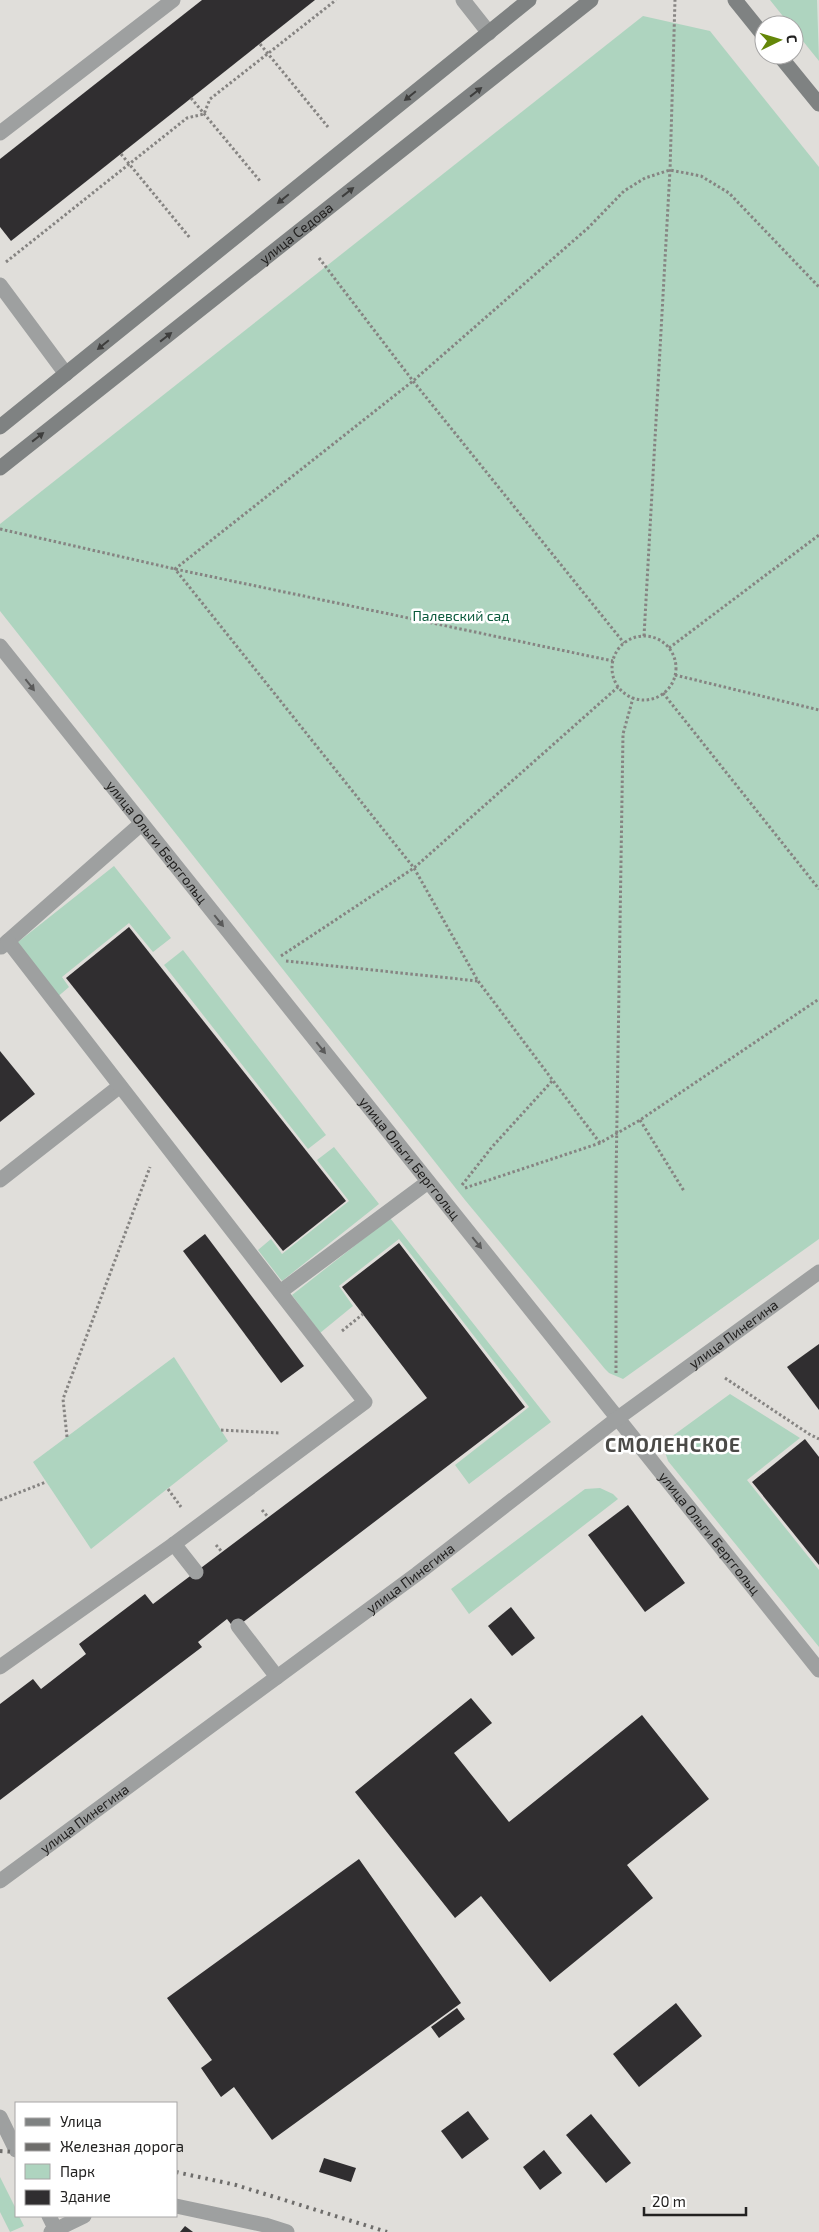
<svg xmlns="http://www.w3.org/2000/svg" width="819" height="2232" viewBox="0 0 819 2232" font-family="'Exo 2',sans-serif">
<rect width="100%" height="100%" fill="#e0deda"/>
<g fill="#aed4bf">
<path d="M770,0H817L819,61L794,30V25H790Z"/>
<path d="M643,16L710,31L819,167V1239L623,1379L609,1373L605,1369L465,1200L0,611V524Z"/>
<path d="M114,866L171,938L153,952L129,923L62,977L69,987L55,999L13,946Z"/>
<path d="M183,950L326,1135L308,1149L164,965Z"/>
<path d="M334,1147L379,1204L282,1281L258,1250L271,1239L282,1254L349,1201L317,1160Z"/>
<path d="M390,1218L551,1422L469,1484L455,1465L529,1407L399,1239L339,1286L353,1306L320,1333L292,1295Z"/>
<path d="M174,1357L228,1441L91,1549L33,1462Z"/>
<path d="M730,1394L800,1438L747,1480L819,1570V1647L668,1461L664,1449L667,1440Z"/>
<path d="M600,1488L613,1494L618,1499L469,1614L451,1589L585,1489Z"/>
<path d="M0,2177L16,2209V2216H19L24,2226L10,2232L0,2212Z"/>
</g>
<g fill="#302e30">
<path d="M202,0H315L11,241L0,227V159Z"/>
<path d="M129,927L346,1201L283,1251L66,978Z"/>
<path d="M0,1051L35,1094L0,1122Z"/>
<path d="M205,1234L304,1366L281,1383L183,1251Z"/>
<path d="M399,1243L525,1407L238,1626L234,1628L227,1619L198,1642L202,1647L0,1800V1704L33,1679L41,1689L86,1654L79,1644L145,1594L153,1604L427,1398L342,1287Z"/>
<path d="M819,1344V1410L787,1367Z"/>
<path d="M805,1439L819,1457V1565L752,1482Z"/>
<path d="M628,1505L685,1583L645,1612L588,1535Z"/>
<path d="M511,1607L535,1638L512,1656L488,1626Z"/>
<path d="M471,1698L492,1723L454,1753L509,1822L642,1715L709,1799L627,1865L653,1898L550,1982L481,1896L455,1918L355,1792Z"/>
<path d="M359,1859L461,2003L272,2140L234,2087L221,2097L201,2068L212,2060L167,1998Z"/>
<path d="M676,2003L702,2036L639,2087L613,2054Z"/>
<path d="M457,2008L465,2019L439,2038L431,2027Z"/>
<path d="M468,2111L489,2139L462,2159L441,2131Z"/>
<path d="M591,2114L631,2163L606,2183L566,2135Z"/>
<path d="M544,2150L562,2173L540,2190L523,2167Z"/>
<path d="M324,2158L356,2168L351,2182L319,2172Z"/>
<path d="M185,2226L193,2232H180Z"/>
</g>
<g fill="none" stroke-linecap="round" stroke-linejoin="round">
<g stroke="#868482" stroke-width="3" stroke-dasharray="2.5 2.5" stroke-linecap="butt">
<path d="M260,44L328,127"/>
<path d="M191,98L260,181"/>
<path d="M121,154L190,238"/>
<path d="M319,258L413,381L624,643"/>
<path d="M6,262L187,118L204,114L210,99L336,0"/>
<path d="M0,529L175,569L613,661"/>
<path d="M644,636L670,170L675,0"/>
<circle cx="644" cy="668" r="32"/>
<path d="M669,648L819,535"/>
<path d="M675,675L819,710"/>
<path d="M663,693L819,889"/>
<path d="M281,956L414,868L618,687"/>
<path d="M286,961L478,981"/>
<path d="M640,1120L684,1191"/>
<path d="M600,1143L478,981L414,868L175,569L413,381L588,228L624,191L645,178L670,170L701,176L729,193L819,287"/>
<path d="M462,1185L492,1147L553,1080"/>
<path d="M465,1188L600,1143L640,1120L819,999"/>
<path d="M342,1331L363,1314"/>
<path d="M616,1373V1180L623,734L633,698"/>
<path d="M725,1378L809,1434L819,1439"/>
<path d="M221,1430L280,1433"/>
<path d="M67,1437L63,1399L150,1167"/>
<path d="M168,1489L181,1507"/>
<path d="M0,1500L46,1482"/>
<path d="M262,1510L268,1517"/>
<path d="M216,1545L222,1552"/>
</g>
<g stroke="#9ea0a0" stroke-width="15">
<path d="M463,0L489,33"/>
<path d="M0,133L173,0"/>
<path d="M0,285L66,374"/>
<path d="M1,947L141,824"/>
<path d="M0,1180L120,1086"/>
<path d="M280,1292L428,1182"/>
<path d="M174,1544L196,1572"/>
<path d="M238,1626L277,1677"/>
<path d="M0,1667L174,1544L365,1402L8,941"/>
<path d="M176,2206L265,2225L287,2232"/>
<path d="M51,2232L84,2216"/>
</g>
<g stroke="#9ea0a0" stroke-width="15">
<path id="s1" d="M0,646L819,1670"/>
<path id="s2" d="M0,1881L417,1574L618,1418L819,1272"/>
<path d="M0,2117L16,2150"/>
<path d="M49,2216L57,2232"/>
</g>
<g stroke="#7f8282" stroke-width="15">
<path d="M735,0L764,36"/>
<path d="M779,55L819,104"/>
<path d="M0,427L529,0"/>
<path id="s3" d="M0,468L591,0"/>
</g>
<g stroke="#6e6d6b" stroke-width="4" stroke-dasharray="2.5 5" stroke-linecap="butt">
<path d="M0,2151L16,2152"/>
<path d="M176,2172L236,2185L387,2232"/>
</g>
</g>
<defs><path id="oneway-solid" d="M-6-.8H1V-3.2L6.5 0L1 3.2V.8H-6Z" transform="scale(1.25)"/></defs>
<g fill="#3e3e3d">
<use href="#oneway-solid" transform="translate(476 92) rotate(-38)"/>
<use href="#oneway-solid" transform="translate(410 96) rotate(141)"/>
<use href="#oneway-solid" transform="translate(348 192) rotate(-38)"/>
<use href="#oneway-solid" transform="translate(283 199) rotate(141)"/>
<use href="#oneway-solid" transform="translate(166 337) rotate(-38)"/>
<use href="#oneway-solid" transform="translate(103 345) rotate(141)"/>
<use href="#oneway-solid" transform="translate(38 437) rotate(-38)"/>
</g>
<g fill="#5a5a5a">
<use href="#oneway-solid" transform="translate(30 685) rotate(52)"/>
<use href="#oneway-solid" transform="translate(219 921) rotate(51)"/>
<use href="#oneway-solid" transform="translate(321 1048) rotate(51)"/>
<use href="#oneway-solid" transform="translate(477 1243) rotate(51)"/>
</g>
<g text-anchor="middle" stroke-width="5" stroke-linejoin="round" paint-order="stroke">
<g font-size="14" fill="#222120" stroke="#fff">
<text dy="5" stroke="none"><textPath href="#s3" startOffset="378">улица Седова</textPath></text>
<text dy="5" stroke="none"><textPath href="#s1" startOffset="251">улица Ольги Берггольц</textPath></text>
<text dy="5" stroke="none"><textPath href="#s1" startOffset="656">улица Ольги Берггольц</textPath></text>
<text dy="5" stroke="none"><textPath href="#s2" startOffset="915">улица Пинегина</textPath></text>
<text dy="5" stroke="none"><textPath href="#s1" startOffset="1136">улица Ольги Берггольц</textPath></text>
<text dy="5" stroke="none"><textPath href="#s2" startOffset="510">улица Пинегина</textPath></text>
<text dy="5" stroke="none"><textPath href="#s2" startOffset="105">улица Пинегина</textPath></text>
</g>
<g font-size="14" fill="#0a593b" stroke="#fff">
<text x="461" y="621">Палевский сад</text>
</g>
<g font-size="19" font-weight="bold" letter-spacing="1" fill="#4b4a47" stroke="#fff">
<text x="673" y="1452">СМОЛЕНСКОЕ</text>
</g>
</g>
<rect x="15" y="2102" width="162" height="115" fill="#ffffff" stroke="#a7a6a6"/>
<rect x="25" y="2118" width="25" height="8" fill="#7f8282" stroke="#a7a6a6"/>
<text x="60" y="2127" font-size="15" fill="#222120">Улица</text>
<rect x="25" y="2143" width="25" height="8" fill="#6e6d6b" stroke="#a7a6a6"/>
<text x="60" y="2152" font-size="15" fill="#222120">Железная дорога</text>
<rect x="25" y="2164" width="25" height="15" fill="#aed4bf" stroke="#a7a6a6"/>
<text x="60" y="2177" font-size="15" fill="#222120">Парк</text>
<rect x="25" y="2190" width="25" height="15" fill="#302e30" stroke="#a7a6a6"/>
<text x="60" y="2202" font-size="15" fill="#222120">Здание</text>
<g transform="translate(779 40) rotate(85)"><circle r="24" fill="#ffffff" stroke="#a7a6a6"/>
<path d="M0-4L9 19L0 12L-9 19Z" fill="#648708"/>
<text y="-8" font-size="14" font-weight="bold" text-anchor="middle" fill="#222120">С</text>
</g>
<path d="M644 2207v8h102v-8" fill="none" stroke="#222120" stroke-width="2.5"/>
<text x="652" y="2207" font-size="15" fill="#222120" stroke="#ffffff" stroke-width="4" paint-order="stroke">20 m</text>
</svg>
